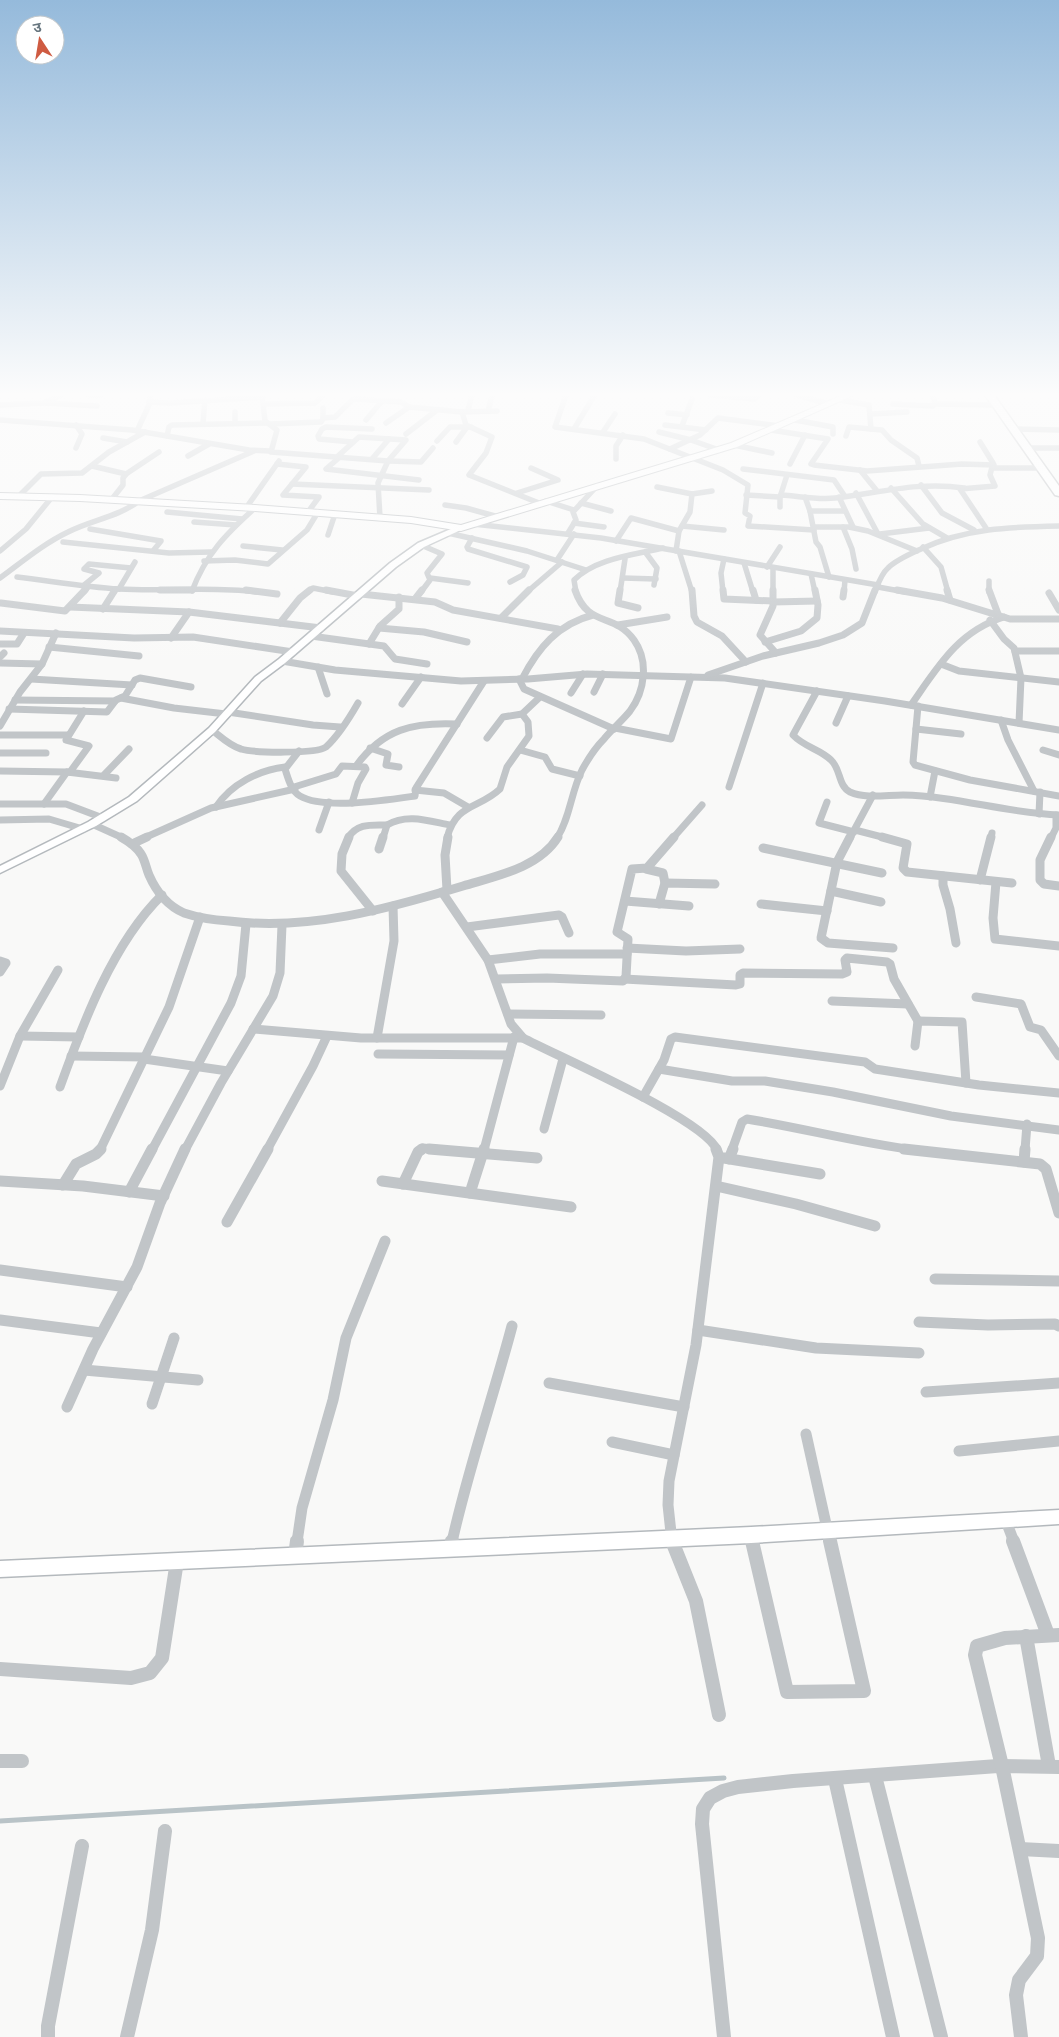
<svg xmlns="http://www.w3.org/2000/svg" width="1059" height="2037" viewBox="0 0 1059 2037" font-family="'DejaVu Sans','Noto Sans Devanagari',sans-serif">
<rect width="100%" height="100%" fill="#f9f9f8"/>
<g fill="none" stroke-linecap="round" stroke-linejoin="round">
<path stroke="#b9c3c7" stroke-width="5" d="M0,1821L724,1778"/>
<g stroke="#b4b9bd" stroke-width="3">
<g id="secondary">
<path d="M458,526L465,528L424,547L396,567L285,663L261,681L215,732L137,801L96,826L0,873V866L88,822L129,797L209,728L255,677L279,659L390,563L418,543Z"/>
<path d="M1059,1510V1524L751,1543L0,1577V1561L751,1527Z"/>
</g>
</g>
<g stroke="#b5b9bc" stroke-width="2">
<path id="primary" d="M843,395H854L737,447L461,531L411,523L255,511L80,501L0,499V493L80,495L255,505L411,517L461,525L731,443Z"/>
</g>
<g stroke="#b5b8bb" stroke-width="3">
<path id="highway" d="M985,395H994L1059,486V496L1055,495Z"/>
</g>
<g stroke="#c1c5c8" stroke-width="5.5">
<path d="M89,395H101"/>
<path d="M262,395L265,421L277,430L271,452L388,461"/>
<path d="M566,395L555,427L644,439L723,470L748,485L745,513L750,516L748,526L814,530"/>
<path d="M710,395L754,399L759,395"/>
<path d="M797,395L829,404"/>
<path d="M840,400L869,405L871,429"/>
<path d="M149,402L170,403L263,397"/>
<path d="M46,403L97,406"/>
<path d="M264,404L315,403L324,395"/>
<path d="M893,404L933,406L935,404L933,395"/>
<path d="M935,404L996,405"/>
<path d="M0,405L43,403L62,395"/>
<path d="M468,410L472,395"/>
<path d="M488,411L492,396"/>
<path d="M235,412V423"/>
<path d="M461,412L497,411"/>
<path d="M668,413L687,415"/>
<path d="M871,414L907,412"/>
<path d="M323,418L335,417L352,400L356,399L401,402L409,407L462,412L466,425L492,437L486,453L469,475L539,503"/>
<path d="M0,420L132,430L249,450L270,451"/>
<path d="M366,420L382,401"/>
<path d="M795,420L833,427V434"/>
<path d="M203,423L205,400"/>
<path d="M386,423L409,407"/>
<path d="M270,424L321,422L323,419V408"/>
<path d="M76,425L82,434L76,448"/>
<path d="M665,425L706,430"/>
<path d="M682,426L692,399"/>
<path d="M574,429L594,396"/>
<path d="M1014,429L1058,430"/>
<path d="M771,430L828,439L811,464L814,465L867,471L962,464L994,465"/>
<path d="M137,431L149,405L150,395"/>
<path d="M603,432L615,414"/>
<path d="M659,432L691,440L719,450"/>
<path d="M406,434L437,410"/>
<path d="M167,436L169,427L172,425L266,423"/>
<path d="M846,436L849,427L882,430L891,440L917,458L919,466"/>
<path d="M103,438L127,442"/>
<path d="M437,441L450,427H471"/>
<path d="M352,442L319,439L318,436L322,429L326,427L372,429"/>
<path d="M456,442L467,427"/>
<path d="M980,442L993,463L990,475L995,486L960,489L986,528"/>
<path d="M734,445L772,453"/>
<path d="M1027,448H1059"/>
<path d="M670,449L700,435L718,418L780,426"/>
<path d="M188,456L209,444"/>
<path d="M338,456L359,437L406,440L388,461L378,483L380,518"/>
<path d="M341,456L326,469L419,480"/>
<path d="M372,459L389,439"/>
<path d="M616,459V446L623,435"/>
<path d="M389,461L421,462L433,448"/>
<path d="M277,464L306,467L283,495L319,497L308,512"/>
<path d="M790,464L805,435"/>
<path d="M92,466L126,474"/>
<path d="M993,468H1040"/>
<path d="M743,469L834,480L844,495"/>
<path d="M860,470L877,491"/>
<path d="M292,484L429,490"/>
<path d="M921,485L942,513L974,530"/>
<path d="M657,487L692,494"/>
<path d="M891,488L923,524L947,538"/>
<path d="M517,493L558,480L531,468"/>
<path d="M856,493L878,534"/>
<path d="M746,495L780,497"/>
<path d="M781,495C799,496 817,500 835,498C879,493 919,481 964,488"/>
<path d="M19,496L41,474L82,473L109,452L145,432"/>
<path d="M805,497L810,511L816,542L820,547L829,577"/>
<path d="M839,497L853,527"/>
<path d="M112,499L123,485V478L126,474L159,452"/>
<path d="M546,501L574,510"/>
<path d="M581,503L611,511"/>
<path d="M445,505L466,508L495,516"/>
<path d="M780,507V497L787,475"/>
<path d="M246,508L279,461"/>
<path d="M810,511H844"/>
<path d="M167,512L242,519"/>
<path d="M194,522L236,525"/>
<path d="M574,523L604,527"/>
<path d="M473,524L601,538L878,585"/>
<path d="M682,526L724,530"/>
<path d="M814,527H849L868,531L917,551"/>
<path d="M843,527L852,549L856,569"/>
<path d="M90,529L161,541L153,551"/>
<path d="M448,533L527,551L586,570"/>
<path d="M568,533L576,520L573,512L597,486"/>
<path d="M880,534L929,528"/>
<path d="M328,535L335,514"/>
<path d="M472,538L467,547L468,549L527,567L523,575L510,582"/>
<path d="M616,541L631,518L679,531"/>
<path d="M63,542L169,553L211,552"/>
<path d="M243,546L282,550"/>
<path d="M923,547L941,567L948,592"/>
<path d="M0,551L26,529L52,497"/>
<path d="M676,551L679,531L690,512L692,494L712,491"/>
<path d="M679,551L692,592"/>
<path d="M646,553L657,568L654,585"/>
<path d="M557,560L574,534"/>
<path d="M204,561L235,560L268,564L307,530L318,512"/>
<path d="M744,563L753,592"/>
<path d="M767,567L780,547"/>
<path d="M773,568V592"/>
<path d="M811,574L815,592"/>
<path d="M17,577C51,581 85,587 119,589C165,592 211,586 257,592"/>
<path d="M0,578C22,562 43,544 68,532C91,520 118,517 139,501L254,451"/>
<path d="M430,578L468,583"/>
<path d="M623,578L656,579"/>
<path d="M989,581V592"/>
<path d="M83,586L99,573L84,569L89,564L131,568"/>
<path d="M878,587L905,592"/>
<path d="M119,589L135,562"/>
<path d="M192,591C206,554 226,534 255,508"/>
<path d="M84,592L89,586"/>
<path d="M114,592L116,589"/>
<path d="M308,592L313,588L333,592"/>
<path d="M421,592L430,580L427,573L442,554L421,545"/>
<path d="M527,592L562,562"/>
<path d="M576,592L574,580C596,558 634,555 663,548"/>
<path d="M620,592L625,559"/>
<path d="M723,592L721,573L724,559"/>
<path d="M844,592L845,580"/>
<path d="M875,592C878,584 881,574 888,568C896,560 910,554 921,549C966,528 1010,527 1059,526"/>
</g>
<g stroke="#c1c5c8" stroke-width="7">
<path d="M160,590H192"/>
<path d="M246,590L277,594"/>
<path d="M326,590L358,596"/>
<path d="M620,590L618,603L638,608"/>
<path d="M692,590L694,616L697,622L722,636L746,662"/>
<path d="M723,590L724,599L773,601"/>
<path d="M753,590L756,600"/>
<path d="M773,590V606L760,635L776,653"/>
<path d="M897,590L942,598L1010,619H1059"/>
<path d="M947,590L950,600"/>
<path d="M989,590L998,614"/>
<path d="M1049,593L1059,610"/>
<path d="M361,594L435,602L453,610L558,629"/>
<path d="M843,597L844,590"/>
<path d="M415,599L422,590"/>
<path d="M773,602L817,601"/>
<path d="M1,603L65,611L85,590"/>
<path d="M70,607L189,612L321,628"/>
<path d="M103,609L115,590"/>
<path d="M501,618L529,590"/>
<path d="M990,620L1004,639L1014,648L1021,678L1019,723"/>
<path d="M280,623L300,598L310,590"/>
<path d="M618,625L667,617"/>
<path d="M379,628L424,632L467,642"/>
<path d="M0,631L134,638L193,637L293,652"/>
<path d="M311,636L384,646L395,659L427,664"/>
<path d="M171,638L189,612"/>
<path d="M765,642L801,631L817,618L818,605L815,590"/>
<path d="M0,644H17L24,633"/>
<path d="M369,644L380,626L399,609V597"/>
<path d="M49,647L139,656"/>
<path d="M1015,651H1059"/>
<path d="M0,657L4,653"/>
<path d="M282,661L335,670L461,681L528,679L587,674L725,678L885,701L1059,730"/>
<path d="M0,663L42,664"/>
<path d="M941,664L959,671L1059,682"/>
<path d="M318,667L327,694"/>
<path d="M708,675L763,656L819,643L843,635L862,623L875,590"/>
<path d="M31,679L132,685"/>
<path d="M519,679L524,689L614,729"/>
<path d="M522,679C538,648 558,624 593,615"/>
<path d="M817,691L793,735C804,747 820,749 831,760C841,769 838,786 850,792C866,799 886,795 903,795C956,796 1006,813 1059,815"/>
<path d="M594,692L603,674"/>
<path d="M571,693L583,674"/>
<path d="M121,698L174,708L226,714"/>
<path d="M15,700L115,701"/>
<path d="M402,704L421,677"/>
<path d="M911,705C937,668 958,631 1004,617"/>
<path d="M918,706L913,762L915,765L970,780L1059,796"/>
<path d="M9,709L107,712L116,700L125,696L135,680L140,678L191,687"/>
<path d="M228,712L313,725L340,727"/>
<path d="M1001,720L1008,740L1034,791"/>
<path d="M836,723L848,696"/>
<path d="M0,726L20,692L42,664L56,633"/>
<path d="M615,728L671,739L691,677"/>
<path d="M916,729L961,734"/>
<path d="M212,730C221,737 230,746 241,749C254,753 316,754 326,747C338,736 350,717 358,703"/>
<path d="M0,735H68"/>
<path d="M487,738L503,717L522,714L540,697"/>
<path d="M370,748L388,754L386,765L399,767"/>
<path d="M520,750L545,757L552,769L580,776"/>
<path d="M1043,750L1059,755"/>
<path d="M299,751L285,769C288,778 291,791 300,796C324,810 387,800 415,796L416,788L484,681"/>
<path d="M0,753H46"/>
<path d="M356,766C383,729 413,722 457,724"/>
<path d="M0,771L67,772L116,778"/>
<path d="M70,772L89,746L66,740L84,711"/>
<path d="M104,775L129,749"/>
<path d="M294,787L336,774L342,766L365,767L366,769L358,783L352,803"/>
<path d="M729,787L763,683"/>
<path d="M415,790L444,793L468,807"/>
<path d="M930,797L935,771"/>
<path d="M827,802L819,823L854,832"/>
<path d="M0,804H66L103,818"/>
<path d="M44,804L67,772"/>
<path d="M216,807C231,784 259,770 285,767"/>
<path d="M1039,814L1040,792"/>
<path d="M0,820L49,819L83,829"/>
<path d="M92,824L123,838"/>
<path d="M319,830L329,802"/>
<path d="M855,830L886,838"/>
<path d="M144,838L211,808L295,789"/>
<path d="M348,838C357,823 371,825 387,825"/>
<path d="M383,838L387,825C407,813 429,821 450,825"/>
<path d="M447,838C456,803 479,809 500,789L507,767L529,736L528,722L522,714"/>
<path d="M557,838C570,818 571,792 582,770C588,759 595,748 604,739C612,729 622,721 630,711C645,691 649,661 634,640C614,612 588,628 575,590"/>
<path d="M673,838L702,805"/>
<path d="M850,838L873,795"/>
<path d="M991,838L992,833"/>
<path d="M1051,838L1056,828V815"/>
</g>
<g stroke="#c1c5c8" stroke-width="9">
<path d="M121,837C128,841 136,846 141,854C145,860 146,868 149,875C156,891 168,906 184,913C199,918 214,920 229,921C309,931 387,909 463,886C496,876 539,868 558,837"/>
<path d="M349,837L342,854L341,871L373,911"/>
<path d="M850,837L837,862L821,938L828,943L893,948"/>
<path d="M882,837L907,844L903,868L907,872L1012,883"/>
<path d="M1051,837L1040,860V880L1044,884L1059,886"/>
<path d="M132,844L147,837"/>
<path d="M763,848L882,873"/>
<path d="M379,849L383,837"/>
<path d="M646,869L663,873L665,883"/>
<path d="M943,876V885L950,909L956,943"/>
<path d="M980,880L991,837"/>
<path d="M996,882L993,918L995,939L1059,946"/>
<path d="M447,890L445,855L448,837"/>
<path d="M831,891L881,902"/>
<path d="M442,892L488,960L511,1024L523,1038C559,1057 704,1119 717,1150"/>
<path d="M625,901L689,906"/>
<path d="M659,904L665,883L715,884"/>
<path d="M761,904L827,911"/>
<path d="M467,927L559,915L562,917L569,933"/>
<path d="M627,948L686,951L740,949"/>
<path d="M488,960L540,954H627"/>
<path d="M0,961L6,963L0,972"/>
<path d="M496,979L547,978L623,981L626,977L628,939L617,932L632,869L647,868L674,837"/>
<path d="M624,979L736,985L740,984V975L743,973L842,974L847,972L845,960L847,958L887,962L890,964L894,979L918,1021"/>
<path d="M976,997L1021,1004L1030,1027L1041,1030L1059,1056"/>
<path d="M832,1001L908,1004"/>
<path d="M508,1014L601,1015"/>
<path d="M253,1029L361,1038H523"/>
<path d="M20,1036L79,1037"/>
<path d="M377,1038L394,941L393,906"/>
<path d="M915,1046L918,1021L962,1022L966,1083"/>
<path d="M378,1054L509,1055"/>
<path d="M71,1056L145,1057"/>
<path d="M144,1059L228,1071"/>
<path d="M659,1069L732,1081H765L833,1092L951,1116L1059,1130"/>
<path d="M0,1086L20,1036L58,970"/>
<path d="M60,1087C83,1023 113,943 162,895"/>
<path d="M643,1097L664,1060L671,1039L675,1037L865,1062L875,1069L979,1085L1059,1093"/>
<path d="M544,1129L563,1059"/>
<path d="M100,1150L169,1007L200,917"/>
<path d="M152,1150L231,1003L241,976L246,924"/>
<path d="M185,1150L221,1083L273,996L280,973L282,925"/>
<path d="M267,1150L313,1066L327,1036"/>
<path d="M421,1150L423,1148L443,1150"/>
<path d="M484,1150L514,1037"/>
<path d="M732,1150L742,1122L747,1119C803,1128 858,1143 915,1150"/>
<path d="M1025,1150L1027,1124"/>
</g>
<g stroke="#c1c5c8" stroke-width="11">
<path d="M429,1149L537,1158"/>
<path d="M904,1149L1040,1164L1046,1169L1059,1213"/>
<path d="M724,1158L820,1174"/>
<path d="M729,1159L733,1149"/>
<path d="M1024,1162L1025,1149"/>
<path d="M0,1181L83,1186L164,1196"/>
<path d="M382,1181L571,1207"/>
<path d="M403,1184L418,1152L422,1149"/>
<path d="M63,1185L76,1164L96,1154L101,1149"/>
<path d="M716,1186L796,1204L875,1226"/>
<path d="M129,1192L152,1149"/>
<path d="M470,1193L484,1149"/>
<path d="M227,1222L268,1149"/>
<path d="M0,1270L127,1287"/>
<path d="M935,1279L1059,1281"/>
<path d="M0,1320L101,1333"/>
<path d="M919,1322L988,1325L1055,1324L1059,1326"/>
<path d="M698,1330L816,1348L919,1353"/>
<path d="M84,1370L198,1380"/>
<path d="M549,1383L684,1407"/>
<path d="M926,1392L1059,1383"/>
<path d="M152,1404L174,1338"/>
<path d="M67,1407L93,1349L137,1267L160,1203L185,1149"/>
<path d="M806,1434L830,1542"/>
<path d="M612,1442L674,1455"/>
<path d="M959,1451L1059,1441"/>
<path d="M1006,1521L1014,1542"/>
<path d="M751,1535L753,1542"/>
<path d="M297,1542L302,1508L333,1400L346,1338L385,1241"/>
<path d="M452,1542C468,1469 493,1398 512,1326"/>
<path d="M672,1542L668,1505L669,1481L696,1345L719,1157L716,1149"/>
</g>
<g stroke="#c1c5c8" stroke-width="14">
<path d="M672,1541L696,1601L719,1715"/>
<path d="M752,1541L787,1692L864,1691L830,1541"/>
<path d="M1013,1541L1048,1635"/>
<path d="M451,1548L452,1541"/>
<path d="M295,1556L297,1541"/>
<path d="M1026,1636L1049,1766"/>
<path d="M0,1669L131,1678L150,1673L162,1658L177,1561"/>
<path d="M0,1761H22"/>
<path d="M875,1776L941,2037"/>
<path d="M835,1779L893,2037"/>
<path d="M1020,1849L1059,1851"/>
<path d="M48,2037V2026L82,1846"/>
<path d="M127,2037L152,1930L165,1831"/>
<path d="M724,2037L702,1824L703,1809L710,1798L723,1791L738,1787L793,1781L998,1766L1059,1767"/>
<path d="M1021,2037L1016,1995L1019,1980L1037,1956L1038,1938L1002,1766L975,1655L977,1646L1005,1638L1059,1635"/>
</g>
<use href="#secondary" fill="#fff" fill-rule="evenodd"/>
<use href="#primary" fill="#fff" fill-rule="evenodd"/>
<use href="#highway" fill="#fff" fill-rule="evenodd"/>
</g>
<linearGradient id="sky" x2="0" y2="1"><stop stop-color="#95badb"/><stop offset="0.58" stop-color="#fcfcfc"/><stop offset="1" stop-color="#fcfcfc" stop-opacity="0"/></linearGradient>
<rect width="1059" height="680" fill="url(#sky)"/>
<g transform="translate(40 40) rotate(348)"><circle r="24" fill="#ffffff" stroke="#c2c8cc"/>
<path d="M0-4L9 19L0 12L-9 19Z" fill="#cf5b42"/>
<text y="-8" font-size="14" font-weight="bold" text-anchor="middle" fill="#67767f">उ</text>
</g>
</svg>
